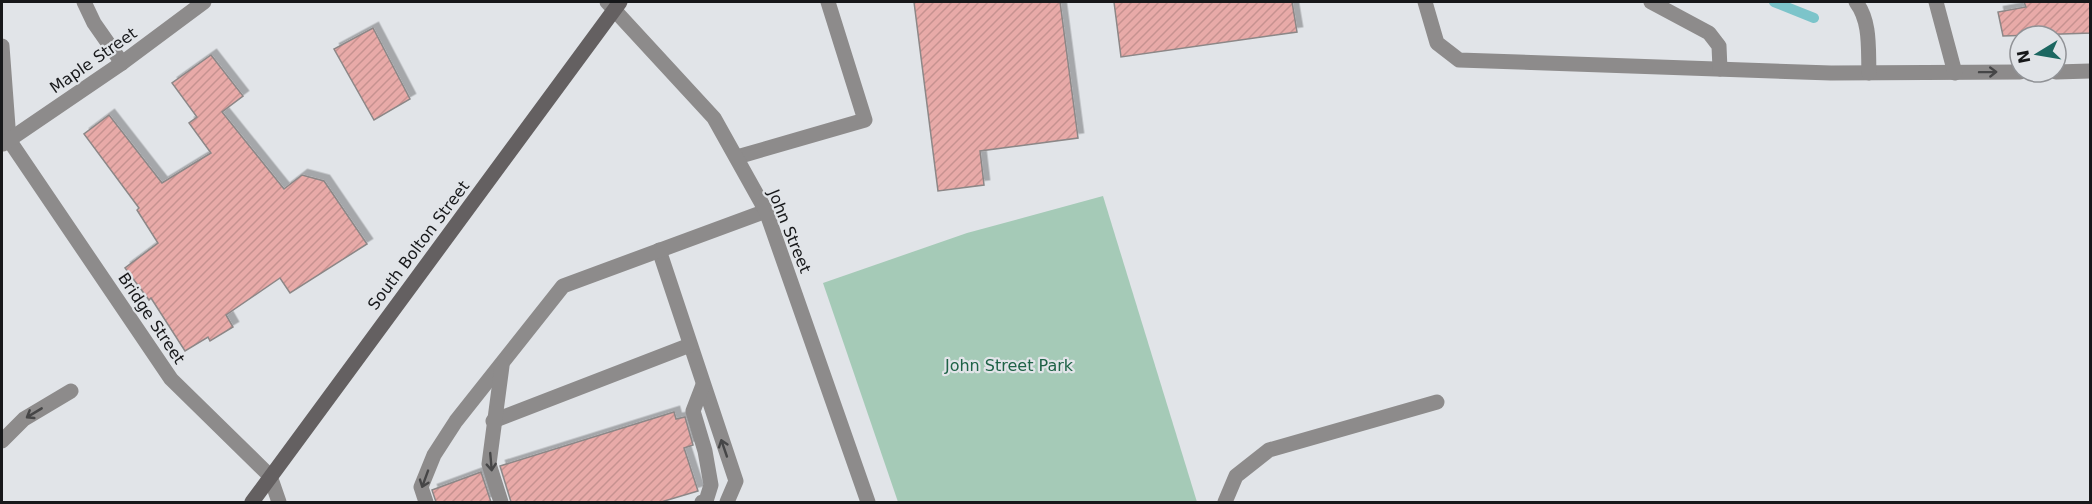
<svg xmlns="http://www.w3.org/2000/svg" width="2092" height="504" viewBox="0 0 2092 504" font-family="'DejaVu Sans',sans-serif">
<defs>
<pattern id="building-hatch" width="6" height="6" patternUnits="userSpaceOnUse" patternTransform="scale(1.5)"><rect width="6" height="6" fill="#e8aaa8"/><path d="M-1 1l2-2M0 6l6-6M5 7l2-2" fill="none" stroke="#c69290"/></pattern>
<filter id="shadow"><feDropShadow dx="5.5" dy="-5.5" stdDeviation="0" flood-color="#0004"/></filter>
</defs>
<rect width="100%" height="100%" fill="#e1e4e8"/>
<path fill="#a5cab7" d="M1103,196L1197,502H898L823,283L967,233Z"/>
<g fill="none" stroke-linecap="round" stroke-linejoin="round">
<path stroke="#7cc4ca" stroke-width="10" d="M1774,2L1814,18"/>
</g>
<g fill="url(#building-hatch)" stroke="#8c8787" stroke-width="1.5" filter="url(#shadow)">
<path d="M914,2H1060L1078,138L980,151L984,185L938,191Z"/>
<path d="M1114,2H1292L1297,32L1121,57Z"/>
<path d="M2024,2H2091V33L2003,36L1998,12L2026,7Z"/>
<path d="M373,28L410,99L374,120L334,49Z"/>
<path d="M211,55L243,96L222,112L284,189L302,175L324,181L367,244L290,293L280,278L226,315L233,327L210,341L208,337L185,351L151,298L149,300L125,268L158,243L137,210L139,208L84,134L109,115L162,183L211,153L189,123L197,117L172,83Z"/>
<path d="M674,412L676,419L685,417L693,445L684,448L698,491L661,502H511L500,466Z"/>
<path d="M481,472L491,502H436L432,490Z"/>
</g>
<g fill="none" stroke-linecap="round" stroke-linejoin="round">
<g stroke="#8d8b8b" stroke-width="15">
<path d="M84,2L94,23L122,63"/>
<path d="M1425,2L1437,43L1459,60L1831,73L2020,72"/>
<path d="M1651,2L1709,33L1719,46L1720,69"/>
<path d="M1856,2C1871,22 1868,49 1869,73"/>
<path d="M1936,2L1955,73"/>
<path d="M2056,72L2090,71"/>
<path d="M737,157L865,120L828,2"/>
<path d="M659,250L736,481L727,502"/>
<path d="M493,421L690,345"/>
<path d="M2,441L24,419L71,391"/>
<path d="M426,502L421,487L434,455L456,421L563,286L766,211"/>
<path d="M501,502L489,464L502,366"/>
<path d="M702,502L706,501L711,485L705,451L693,411L703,385"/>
<path d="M1225,502L1236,476L1269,450L1437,402"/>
</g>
<g stroke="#8d8b8b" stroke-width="15">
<path d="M607,2L714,118L766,211L868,502"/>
<path d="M2,46L9,140L171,379L270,476L279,502"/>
<path d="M3,144L122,63L204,2"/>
</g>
<path stroke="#646061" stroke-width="15" d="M252,502L620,2"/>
</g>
<defs><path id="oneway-shaft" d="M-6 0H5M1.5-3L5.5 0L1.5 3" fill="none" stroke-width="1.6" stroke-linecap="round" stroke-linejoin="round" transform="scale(1.5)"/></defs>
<g stroke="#464647">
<use href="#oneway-shaft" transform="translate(1988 72) rotate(-1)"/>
<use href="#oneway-shaft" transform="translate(34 413) rotate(149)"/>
<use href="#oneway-shaft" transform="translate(724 448) rotate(-109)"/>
<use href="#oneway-shaft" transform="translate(491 462) rotate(85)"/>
<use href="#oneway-shaft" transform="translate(425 479) rotate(110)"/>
</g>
<g text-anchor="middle" stroke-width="4.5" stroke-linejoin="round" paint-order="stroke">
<g font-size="16" fill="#17181a" stroke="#e1e4e8">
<text transform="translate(93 60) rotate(-35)" y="6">Maple Street</text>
<text transform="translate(790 231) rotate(68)" y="6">John Street</text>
<text transform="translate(418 245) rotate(-53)" y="6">South Bolton Street</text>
<text transform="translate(152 318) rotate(56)" y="6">Bridge Street</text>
</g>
<g font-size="16" fill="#1e6246" stroke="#e1e4e8">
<text x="1009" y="371">John Street Park</text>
</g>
</g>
<rect width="2092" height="504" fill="none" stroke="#17181a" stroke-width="6"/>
<g transform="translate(2038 54) rotate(259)"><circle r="28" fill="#e1e4e8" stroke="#909296" stroke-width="1.5"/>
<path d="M0-4.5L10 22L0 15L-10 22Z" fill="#1c6761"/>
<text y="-9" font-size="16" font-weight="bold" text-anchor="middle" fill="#17181a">N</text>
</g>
</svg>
